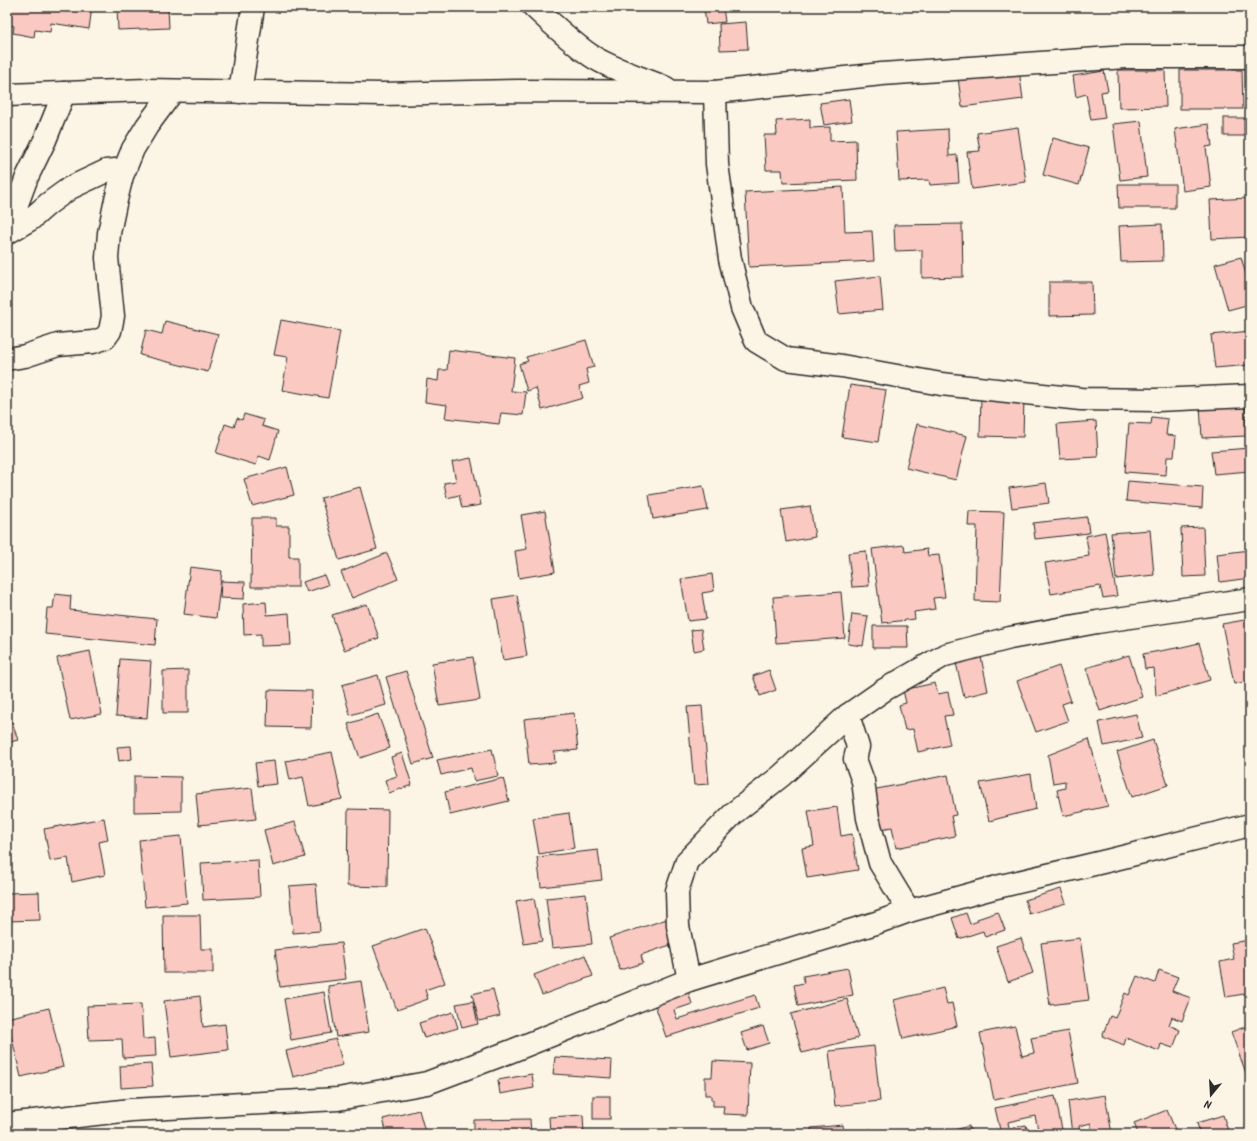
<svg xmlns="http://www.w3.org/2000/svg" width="1257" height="1141" viewBox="0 0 1257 1141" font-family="Kalam,sans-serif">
<rect width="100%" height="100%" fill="#fcf5e5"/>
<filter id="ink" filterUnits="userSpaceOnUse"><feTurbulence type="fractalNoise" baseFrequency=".025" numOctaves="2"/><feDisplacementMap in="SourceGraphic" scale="8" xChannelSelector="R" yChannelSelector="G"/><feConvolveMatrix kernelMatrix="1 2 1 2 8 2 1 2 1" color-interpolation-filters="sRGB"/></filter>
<g filter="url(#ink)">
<g fill="#fac9c2" stroke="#2b2b2b">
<path d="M7,7H92L89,29L51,23L50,32L35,30L34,37L13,33L14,26L10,25L11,16H7Z"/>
<path d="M117,7H168L169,28L118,30Z"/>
<path d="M704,7H723L725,22L706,24Z"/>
<path d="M746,22L748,49L720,50L719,24Z"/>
<path d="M1019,70L1023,99L962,107L958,78Z"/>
<path d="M1118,70H1165L1166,107L1119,108Z"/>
<path d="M1180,70H1242L1243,109H1180Z"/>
<path d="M1104,71L1108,91L1101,92L1105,118L1091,120L1086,94L1076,97L1073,76Z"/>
<path d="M849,99L852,121L824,125L820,103Z"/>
<rect x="1224" y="118" width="20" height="18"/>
<path d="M810,119V128L830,127V141L856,140L857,180L783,183L782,170H766L764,135H777L776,121Z"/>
<path d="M1141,121L1147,177L1120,180L1113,124Z"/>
<path d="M1209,124L1212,146L1206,147L1211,187L1183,191L1175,129Z"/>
<path d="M1018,127L1026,182L972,189L967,152L980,151L977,133Z"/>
<path d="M948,129L949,156L957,155L959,183L930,185L929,180L899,181L896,132Z"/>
<path d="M1053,138L1089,148L1079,185L1043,175Z"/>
<path d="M1118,184H1175V208H1119Z"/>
<path d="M843,187L845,232L872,231L874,261L749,267L745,192Z"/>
<path d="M1250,198V237L1212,239L1210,200Z"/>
<path d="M962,224L963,277L922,278V250L895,251L894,225Z"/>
<path d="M1162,224L1163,261L1121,262L1119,226Z"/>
<path d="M1241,257L1250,288V304L1228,310L1215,264Z"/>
<path d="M880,276L883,310L839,314L835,281Z"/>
<path d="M1049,282H1092L1093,315L1049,316Z"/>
<path d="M281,320L340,331L328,398L282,390L288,357L274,355Z"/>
<path d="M165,321L218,334L208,372L140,355L146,330L162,334Z"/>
<path d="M1250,331V365L1215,368L1211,335Z"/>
<path d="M586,340L594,367L586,369L589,383L579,386L583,398L542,410L536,388L527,391L519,364L528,361L526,357Z"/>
<path d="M449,350L515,358L511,391L526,392L523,415L501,413L499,424L445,418L447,405L425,402L427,379L438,381L439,370H447Z"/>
<path d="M850,385L886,390L878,442L842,437Z"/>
<path d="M981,395L1024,397L1023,437L980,436Z"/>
<path d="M1245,403L1246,436L1202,438L1200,405Z"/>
<path d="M244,414L264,420L262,426L278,431L270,460L259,456L256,465L216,453L225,424L234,427L237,418L242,420Z"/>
<path d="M1152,417L1168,419L1166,435L1176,436L1174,457H1167L1166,475L1125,472L1129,423L1151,424Z"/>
<path d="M1096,421L1098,457L1060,459L1057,424Z"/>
<path d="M917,424L967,436L956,480L906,468Z"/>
<path d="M1250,448V471L1214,474L1211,451Z"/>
<path d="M471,458L481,505L462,508L459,495L447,498L444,483L456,481L452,462Z"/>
<path d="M287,467L294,495L252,506L244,479Z"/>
<path d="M1128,481L1203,487L1202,508L1126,501Z"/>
<path d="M1046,483L1049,503L1012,508L1009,488Z"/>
<path d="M703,486L708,510L653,519L649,495Z"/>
<path d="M360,487L377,549L339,560L321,498Z"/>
<path d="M810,506L815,537L786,542L781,510Z"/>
<path d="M545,511L555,572L519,578L515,551L527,549L521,515Z"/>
<path d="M969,511L1004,512L1000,602L975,601L977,526H968Z"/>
<path d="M1087,517L1089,533L1035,539L1033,523Z"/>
<path d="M252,518H276V526H289V557H298V587H251Z"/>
<path d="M1203,527L1205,576L1183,577L1181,528Z"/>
<path d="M1150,530L1154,575L1116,579L1111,533Z"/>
<path d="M1105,532L1117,596L1103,598L1100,586L1051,594L1045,563L1089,556L1086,536Z"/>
<path d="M904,545L905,552L927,549L928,556L939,555L945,597L933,598L935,609L914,612L915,619L882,623L872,549Z"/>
<path d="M1250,550V578L1220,582L1217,554Z"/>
<path d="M866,551L869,586L852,587L848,553Z"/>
<path d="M387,553L398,579L352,598L341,572Z"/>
<path d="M190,567L222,571L216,618L184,614Z"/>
<path d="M712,574L714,591L702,593L706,619L688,621L681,579Z"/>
<path d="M324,575L328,585L307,592L303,582Z"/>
<path d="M221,581L245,582L244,599L220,598Z"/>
<path d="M841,592L845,638L776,643L773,597Z"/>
<path d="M55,594L71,596L70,610L157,619L155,645L45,634L47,608H53Z"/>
<path d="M517,595L527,656L503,660L493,599Z"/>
<path d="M266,602L267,615L289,613L291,645L261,646V634L244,635L243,604Z"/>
<path d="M367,604L379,638L344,650L332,615Z"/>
<path d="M852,614L868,616L863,646L848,644Z"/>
<path d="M1250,619V681L1234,684L1222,624Z"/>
<path d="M873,626H907L908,648H873Z"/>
<path d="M701,629L704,649L694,651L691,630Z"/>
<path d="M1199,643L1210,680L1156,696L1154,668L1145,669L1143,654L1182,647Z"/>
<path d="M90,651L102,714L70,720L57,658Z"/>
<path d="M1129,655L1142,697L1100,711L1086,668Z"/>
<path d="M473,657L480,700L439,706L432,663Z"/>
<path d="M981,657L988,691L964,697L956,663Z"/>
<path d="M120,659L151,661L147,718L116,716Z"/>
<path d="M1059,666L1071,701L1062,704L1068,721L1036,732L1017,681Z"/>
<path d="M188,670V713H163V671Z"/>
<path d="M769,670L776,690L760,696L753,676Z"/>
<path d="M406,671L433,758L413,764L386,677Z"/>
<path d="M378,675L386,705L350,715L342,685Z"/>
<path d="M935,683L938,694L948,692L953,715L944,716L950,745L918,752L913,729L905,730L899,705L906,703L903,690Z"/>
<path d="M268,690L312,691L311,728L267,727Z"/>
<path d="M702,706L709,784L694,785L687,707Z"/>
<path d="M7,708L18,740L7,743Z"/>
<path d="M574,713L578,750L554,752L555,763L529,765L524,719Z"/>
<path d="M378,714L390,748L360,758L348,724Z"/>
<path d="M1136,714L1142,738L1104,746L1099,722Z"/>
<path d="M1089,739L1108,806L1063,816L1057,790L1065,788V781L1053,783L1048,755Z"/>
<path d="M1153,740L1168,785L1132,797L1117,752Z"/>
<path d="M131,746L132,759L119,761L117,747Z"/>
<path d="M492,749L498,776L474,781L471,768L441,775L437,760Z"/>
<path d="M332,752L342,799L309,806L303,777L290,780L286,761Z"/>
<path d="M402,753L412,785L389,793L385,780L397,776L391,757Z"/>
<path d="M274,761L277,784L258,786L255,763Z"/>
<path d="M1031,774L1036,809L989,821L980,783Z"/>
<path d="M948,775L956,815L951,816L955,836L896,848L892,827L880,829L872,790Z"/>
<path d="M134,776L181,777V811L134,812Z"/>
<path d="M503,778L509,801L450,815L445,792Z"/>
<path d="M252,788L256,819L199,825L196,794Z"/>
<path d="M837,807L841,836L852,834L858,870L807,878L802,848L814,846L808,811Z"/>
<path d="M348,809L388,810L387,887L347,886Z"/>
<path d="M569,813L574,848L539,854L533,818Z"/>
<path d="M104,818L108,840L99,842L105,875L72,882L68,858L50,861L44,829Z"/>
<path d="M295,822L305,857L273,866L264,830Z"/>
<path d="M181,836L187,903L145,907L139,840Z"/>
<path d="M598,850L602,880L541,887L537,857Z"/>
<path d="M258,860L260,897L203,900L201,863Z"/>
<path d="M316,884L320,931L293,933L289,886Z"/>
<path d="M1061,889L1066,903L1029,914L1025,900Z"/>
<path d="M39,892L40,920L7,921V893Z"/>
<path d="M586,894L592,944L552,948L546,898Z"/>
<path d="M534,898L542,941L524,944L516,901Z"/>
<path d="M998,912L1005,930L985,937L983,931L959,939L952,918L966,913L970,924L978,921L977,919Z"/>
<path d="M163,915H200L201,949H213V973H164Z"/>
<path d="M670,918L679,942L641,955L643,963L620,970L609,938Z"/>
<path d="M425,928L445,983L425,990L428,999L397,1010L373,946Z"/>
<path d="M1021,938L1033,973L1008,982L996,946Z"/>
<path d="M1080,938L1089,1000L1050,1005L1041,943Z"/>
<path d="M1250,940V993L1226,997L1220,962L1234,959L1231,943Z"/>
<path d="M341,943L346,979L280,987L275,950Z"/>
<path d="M585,955L593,976L542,995L534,975Z"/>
<path d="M848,968L853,995L798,1006L794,985L804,983L803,976Z"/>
<path d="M1159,970L1178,977L1172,991L1191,998L1182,1021L1172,1017L1169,1025L1180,1030L1173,1048L1161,1044L1159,1051L1126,1038L1124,1045L1102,1036L1110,1016L1115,1018L1125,993L1129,995L1137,976L1155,983Z"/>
<path d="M361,981L369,1032L336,1037L328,986Z"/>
<path d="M943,988L947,1004L952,1003L957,1026L903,1039L894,1000Z"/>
<path d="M493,989L500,1016L479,1021L472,994Z"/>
<path d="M688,991L692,1004L674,1010L677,1019L755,995L759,1008L666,1037L654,1002Z"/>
<path d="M324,992L331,1033L291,1040L284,999Z"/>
<path d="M200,996L203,1027L225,1024L228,1050L171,1057L164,1001Z"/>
<path d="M847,999L858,1038L802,1053L791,1014Z"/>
<path d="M473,1001L478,1024L462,1028L456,1004Z"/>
<path d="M141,1004L143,1039L155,1038L156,1056L123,1058L122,1039L89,1040L87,1006Z"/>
<path d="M49,1008L63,1067L21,1077L7,1018Z"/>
<path d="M453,1012L458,1028L424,1038L419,1023Z"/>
<path d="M1250,1025V1084L1231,1032Z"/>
<path d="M763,1026L769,1043L747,1050L741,1033Z"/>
<path d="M1015,1026L1022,1056L1034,1053L1031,1038L1068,1031L1078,1083L994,1100L980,1033Z"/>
<path d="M336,1039L343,1065L293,1077L286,1051Z"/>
<path d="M874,1046L880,1101L835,1106L829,1051Z"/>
<path d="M555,1057L612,1060L611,1078L553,1074Z"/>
<path d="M713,1061L750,1063L748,1115L723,1114L724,1106H713V1100H711V1095H705V1077H712Z"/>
<path d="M151,1064L153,1086L121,1088L120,1066Z"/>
<path d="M7,1070L12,1098L7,1099Z"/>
<path d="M532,1074L534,1088L500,1094L498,1080Z"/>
<path d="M1105,1095L1112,1134H1091V1123L1079,1126L1080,1134H1072L1068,1101Z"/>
<rect x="593" y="1096" width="17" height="23"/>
<path d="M1055,1096L1063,1134H1039L1035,1116L1008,1122L1009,1128L1026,1125L1028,1134H1001L995,1108Z"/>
<path d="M419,1110L425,1132L417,1134H387L383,1119Z"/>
<path d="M1167,1110L1177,1134H1138L1134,1123Z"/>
<path d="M583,1115L584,1134H550L549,1117Z"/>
<path d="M1223,1115L1229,1134H1200L1197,1123Z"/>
<path d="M530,1119L531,1134H474V1120Z"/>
<path d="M843,1125L844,1132L872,1129L873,1134H812L811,1128Z"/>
<path d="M969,1126L971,1134H940Z"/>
</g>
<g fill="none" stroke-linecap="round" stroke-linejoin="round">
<g stroke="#2b2b2b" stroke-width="25">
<g id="minor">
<path d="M534,7C552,24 570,41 590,55C611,69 642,78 666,88"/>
<path d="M240,92L253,7"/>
<path d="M715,92L717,164L730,259L742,308L756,341L786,359L842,366L941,384L1081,399L1156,400L1250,396"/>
<path d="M7,95L147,90L382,94L520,91L715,92L882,74L1126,57H1250"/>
<path d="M7,231L27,177L45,140L64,93"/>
<path d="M7,233L31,219L48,204L70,188L106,171L125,169"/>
<path d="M7,359L25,356L58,345L93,342L105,338L110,331L113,316L107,258L109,233L115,204L122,176L133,149L147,126L173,91"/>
<path d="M848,715L858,747L855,759L863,781L868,818L880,863L909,911"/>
<path d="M689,980L678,926L677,891L687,861L735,812L781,776L848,715L884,690L945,655L1010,638L1097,622L1250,599"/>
<path d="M7,1124L131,1110L338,1099L427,1083L509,1052L689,980L876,923L909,911L997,887L1111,860L1250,825"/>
</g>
</g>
<use href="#minor" stroke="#fcf5e5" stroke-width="22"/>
</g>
</g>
<rect width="1257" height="1141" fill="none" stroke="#fcf5e5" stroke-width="24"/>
<rect x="12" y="12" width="1233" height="1117" fill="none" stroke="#2b2b2b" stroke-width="1.5" filter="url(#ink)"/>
<g transform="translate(1211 1095) rotate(198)" stroke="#fcf5e5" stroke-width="3" paint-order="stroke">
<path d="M0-3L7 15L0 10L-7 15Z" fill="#2b2b2b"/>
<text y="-6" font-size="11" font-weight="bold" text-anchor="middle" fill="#2b2b2b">N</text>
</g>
</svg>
